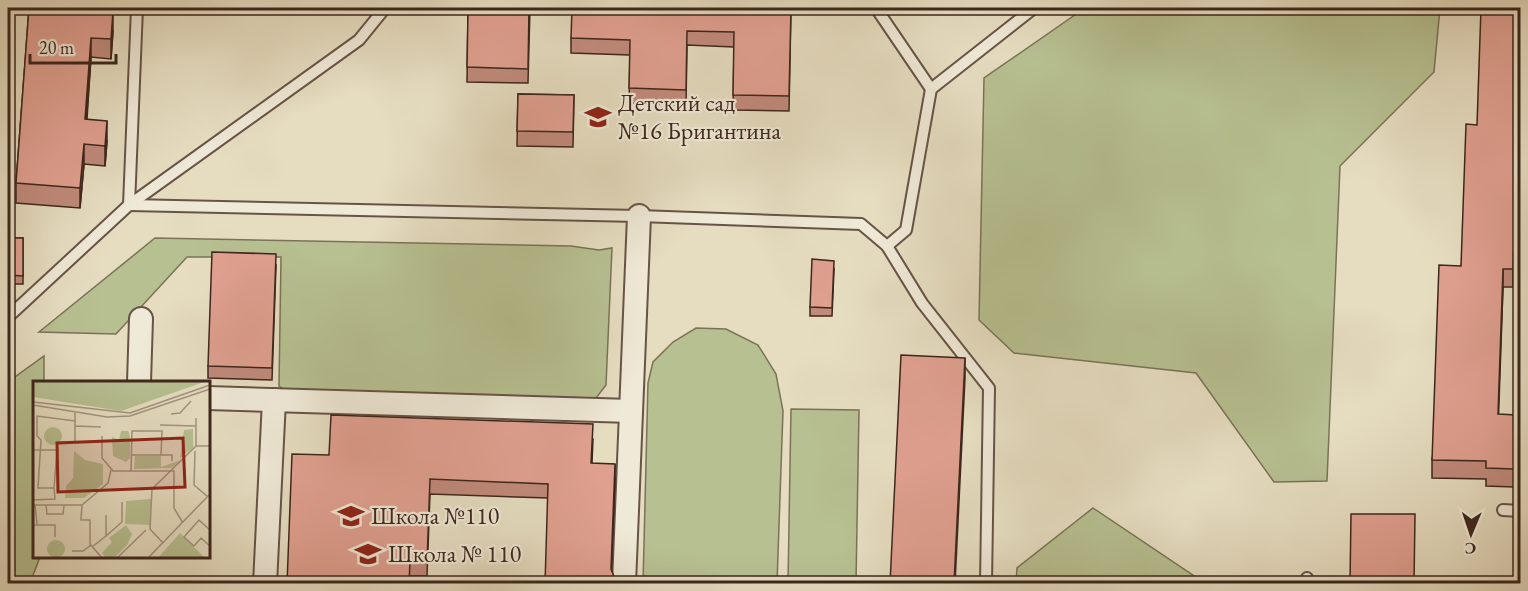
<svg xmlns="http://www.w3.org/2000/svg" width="1528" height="591" viewBox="0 0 1528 591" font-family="'EB Garamond',serif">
<rect width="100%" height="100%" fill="#e6ddc1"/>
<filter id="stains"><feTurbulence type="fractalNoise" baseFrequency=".00333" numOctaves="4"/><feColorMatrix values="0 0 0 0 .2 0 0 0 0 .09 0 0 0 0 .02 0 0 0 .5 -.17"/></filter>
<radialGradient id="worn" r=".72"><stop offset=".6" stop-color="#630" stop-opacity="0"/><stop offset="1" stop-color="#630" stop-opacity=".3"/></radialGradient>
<g fill="#b7c091" stroke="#7a7357" stroke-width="1.5">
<path d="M1085,8H1440L1434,72L1340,166L1327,481L1274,482L1196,373L1014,353L979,320L984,78Z"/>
<path d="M155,238L571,246L599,250L612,248L606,385L593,402L285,390L279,386L281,257H187L116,334L39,332Z"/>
<path d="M696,328L726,329L758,345L776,374L783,411L777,583H643L648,383L653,362L673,342Z"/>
<path d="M44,356V382H34V556L40,557L30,583H8V382Z"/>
<path d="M791,409L859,410L856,583H788Z"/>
<path d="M1093,508L1200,580V583H1016L1017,568Z"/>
</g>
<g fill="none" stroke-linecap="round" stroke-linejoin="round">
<g stroke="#675446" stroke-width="14">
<g id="lane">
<path d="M137,8L129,205L639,216L861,224L887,246L922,303L989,388L986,584"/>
<path d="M876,8L931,89"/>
<path d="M887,246L906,230L931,89L1034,8"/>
<path d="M8,317L129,205L359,40L385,8"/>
<path d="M1503,510L1520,511"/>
<path d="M1307,584V578"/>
</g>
</g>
<g stroke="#675446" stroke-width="26">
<g id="street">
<path d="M139,382L141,319"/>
<path d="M208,398L631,411"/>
<path d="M265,584L274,400"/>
<path d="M624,584L639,216"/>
</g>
</g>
<use href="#lane" stroke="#efe9d7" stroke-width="10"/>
<use href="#street" stroke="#efe9d7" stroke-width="22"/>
</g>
<g fill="#c18a7c" stroke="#3d261d" stroke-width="1.5">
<path d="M29,8H95V10L113,31L111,59L91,57L87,119L107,141L105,166L84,164L80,208L16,203V183Z"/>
<path d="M530,8L528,83L467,82L468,12Z"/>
<path d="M791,8L789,111L733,110L734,47L687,45L686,105L629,103L630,55L571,53V38Z"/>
<path d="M906,8H956V12L906,9Z"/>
<path d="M1521,8V145H1518L1513,287H1503L1498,414L1516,433L1514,487L1486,486V479L1432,478V460L1461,266Z"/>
<path d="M518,94L574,95L573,147L517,146Z"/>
<rect x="8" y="238" width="15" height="46"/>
<path d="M276,266L272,380L208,378V366Z"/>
<path d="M834,270L832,316H810V307Z"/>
<path d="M593,439L592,463L615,478L611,570L548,498L430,494L427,576H410L329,455Z"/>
</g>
<g fill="#9d7065" stroke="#3d261d" stroke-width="1.5">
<path d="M113,11V31L111,59V39Z"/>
<path d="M91,38V57L85,139V119Z"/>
<path d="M107,121V141L105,166V146Z"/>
<path d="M1518,127V145L1513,287V269Z"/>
<path d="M84,144V164L80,208V188Z"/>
<path d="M1503,269V287L1498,432V414Z"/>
<path d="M965,358V378L955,584H954Z"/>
<path d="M1516,415V433L1514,487V469Z"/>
<path d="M615,464V478L611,583V569Z"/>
</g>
<g fill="#e0a090" stroke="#3d261d" stroke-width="1.5">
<path d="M29,8H93V10L113,11L111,39L91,38L85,119L107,121L105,146L84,144L80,188L16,183Z"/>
<path d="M470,8H529L528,69L467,67L468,12H470Z"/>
<path d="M572,8H791L789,96L733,95L734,32L687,31L686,90L629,88L630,40L571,38Z"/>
<path d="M1481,8H1521V127H1518L1513,269H1503L1498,414L1516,415L1514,469L1486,468V461L1432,460L1439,265L1461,266L1466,124L1477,125Z"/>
<path d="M518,94L574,95L573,132L517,131Z"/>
<path d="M8,238H23V276L8,275Z"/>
<path d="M212,252L276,254L272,368L208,366Z"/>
<path d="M812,259L834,261L832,308L810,307Z"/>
<path d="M901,355L965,358L954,584H890Z"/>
<path d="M331,415L593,424L591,463L615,464L611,569L615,579V584H545L548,484L430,479L427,562L410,561L409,584H287L292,454L329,455Z"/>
<path d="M1351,514H1415L1414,584H1350Z"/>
</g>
<defs>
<g id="school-bare" transform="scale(2.07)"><path d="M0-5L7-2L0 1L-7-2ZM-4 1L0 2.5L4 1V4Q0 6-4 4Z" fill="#8f2418" stroke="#efe9d7" stroke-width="2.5" paint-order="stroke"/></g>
</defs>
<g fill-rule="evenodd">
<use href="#school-bare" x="598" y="117"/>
<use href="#school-bare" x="351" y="516"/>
<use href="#school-bare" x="368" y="554"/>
</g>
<g text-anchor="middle" stroke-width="4.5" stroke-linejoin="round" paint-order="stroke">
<g font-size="24" fill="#3d261d" stroke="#efe9d7" text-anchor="start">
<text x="618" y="111">Детский сад<tspan x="618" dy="28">№16 Бригантина</tspan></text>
<text x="371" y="524">Школа №110</text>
<text x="388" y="562">Школа № 110</text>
</g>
</g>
<g transform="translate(33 381)">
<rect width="177" height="177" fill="#e6ddc1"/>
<path d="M0,0H174L88,30L0,16ZM11 55a9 9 0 1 1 18 0a9 9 0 1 1-18 0ZM160,48V67L147,77L151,49ZM88,50H95L97,55V77L93,81L80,75L79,56L86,59ZM41,70L52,79L70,83V103L51,117H32L33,105L40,97ZM102,75H128V86L148,79L139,87L101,88ZM118,118L117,144L92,143L93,120ZM93,144L99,153L94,164L81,177H73L69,172L79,161L76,157ZM147,152L170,175L168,177H125ZM14 168a9 9 0 1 1 18 0a9 9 0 1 1-18 0Z" fill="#b7c091"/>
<path fill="none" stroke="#a2947f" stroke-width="1.5" d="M0,21L97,32L177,4M0,24L74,36L97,35L177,8M138,33L147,32L158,20M163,37V65M127,44L163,45M42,45L68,46M69,55V77L80,90H141V127L150,142M42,62V32M0,69H26M24,69L21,107H5L8,59L4,55V35L42,40M162,70L161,104L175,116M99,74H139V80M98,90L99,50H129L128,74M0,119L22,118L21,107M0,124H49L48,139H57V163L69,177M2,124L4,143M13,124L14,133H30L31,125M49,124L75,102L78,89M0,144H22V156M177,149L166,139L151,156L161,165L168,157L177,165M73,155L89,141V121M130,162L117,148L119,108L163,65H177M59,166L73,155V134M39,170H50L58,164M84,177L113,149M115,177L177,113"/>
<path fill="#8f2418" fill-opacity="0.15" stroke="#8f2418" stroke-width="3" d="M150,57L152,106L25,111L24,62Z"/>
<rect width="177" height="177" fill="none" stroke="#3d261d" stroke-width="3"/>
</g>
<rect width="1528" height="591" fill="none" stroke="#e6ddc1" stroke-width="30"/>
<rect x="9" y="9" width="1510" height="573" fill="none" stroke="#3d261d" stroke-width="3"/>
<rect x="15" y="15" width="1498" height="561" fill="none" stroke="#3d261d" stroke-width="1.5"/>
<g transform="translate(1471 534) rotate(182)" stroke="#efe9d7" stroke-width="4.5" paint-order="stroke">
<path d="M0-4.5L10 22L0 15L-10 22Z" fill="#3d261d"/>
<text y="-9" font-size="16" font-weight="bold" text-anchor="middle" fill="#3d261d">С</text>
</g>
<path d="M30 54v9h86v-9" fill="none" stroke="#3d261d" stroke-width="3"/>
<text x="39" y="54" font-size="18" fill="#3d261d" stroke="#efe9d7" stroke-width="4.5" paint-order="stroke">20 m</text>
<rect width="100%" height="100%" filter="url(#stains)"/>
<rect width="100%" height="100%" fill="url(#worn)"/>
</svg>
